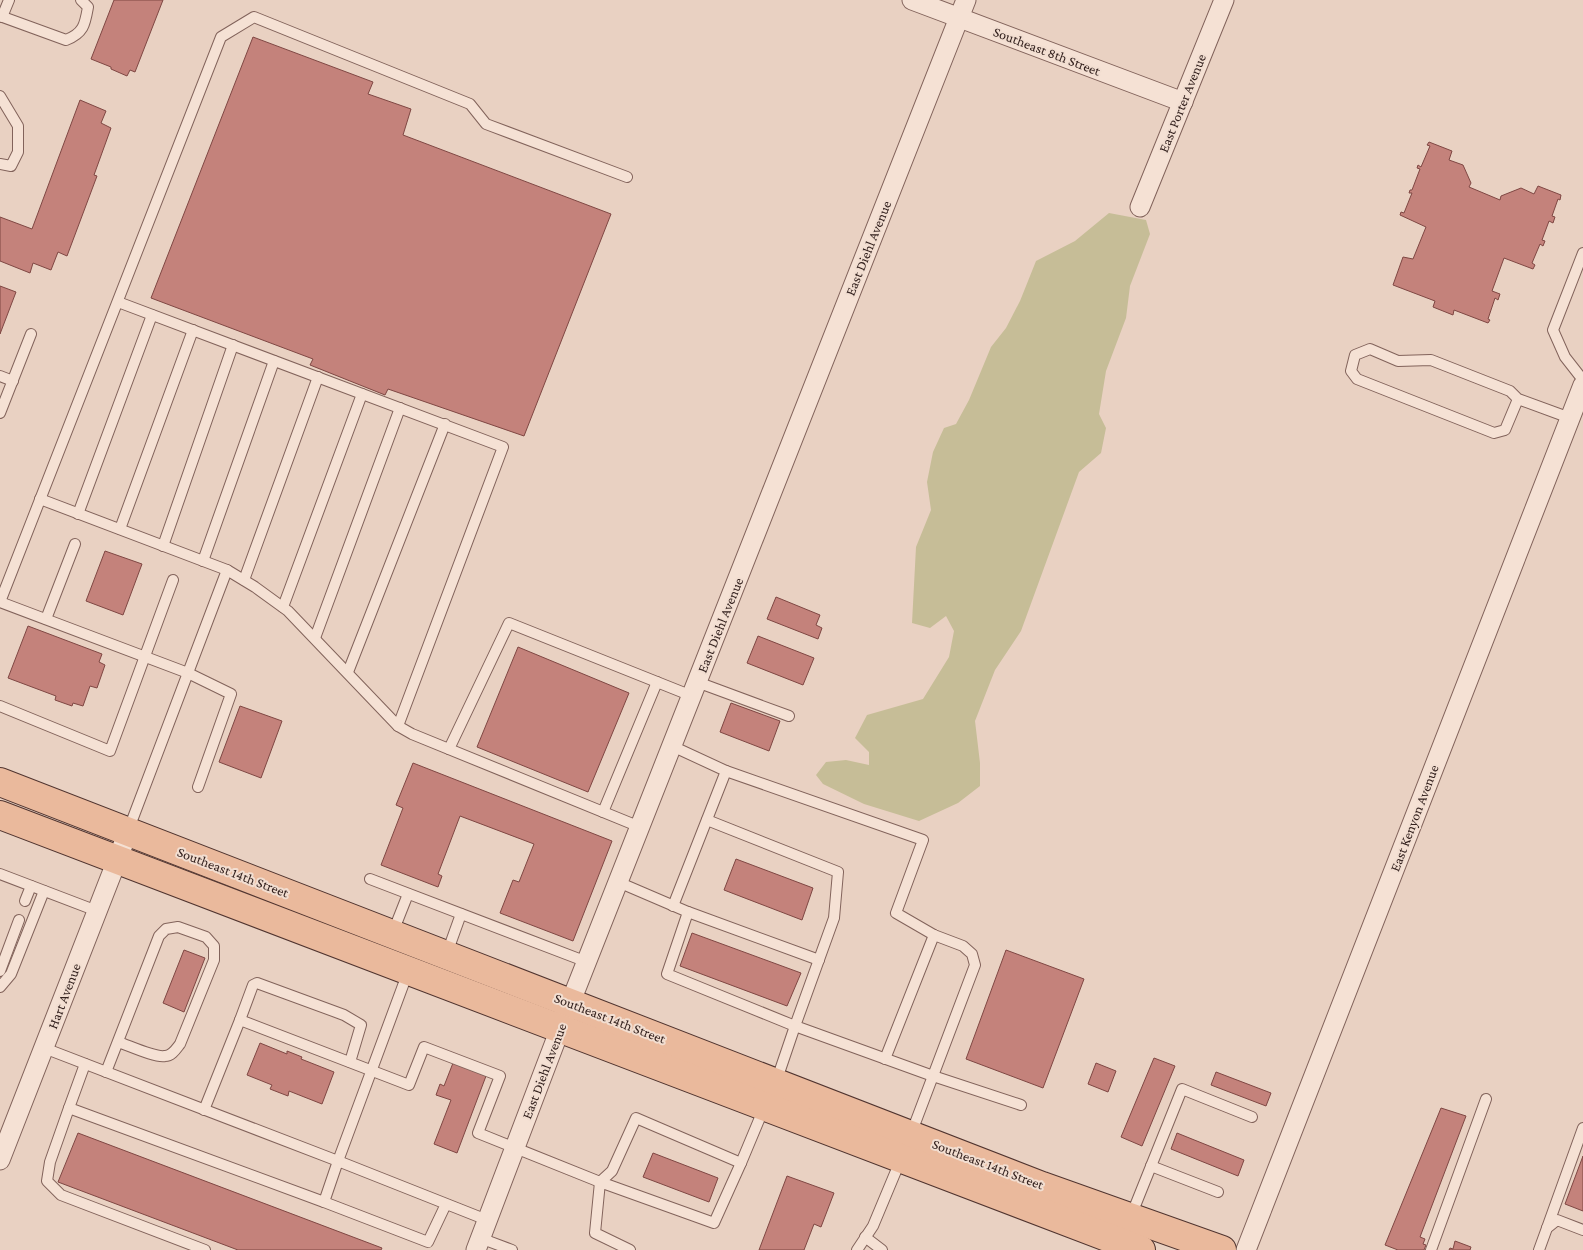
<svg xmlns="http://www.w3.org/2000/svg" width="1583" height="1250" viewBox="0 0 1583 1250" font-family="'Crimson Pro',serif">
<rect width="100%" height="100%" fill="#e9d1c2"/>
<path fill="#c6bd97" d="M1109,213L1146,220L1150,234L1130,286L1126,318L1106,371L1099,414L1106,428L1101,453L1079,472L1021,631L995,670L975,721L980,763V786L958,803L919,821L864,804L823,784L816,775L826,762L846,760L869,765V752L855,738L867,715L923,699L949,657L954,631L946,616L930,628L912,623L916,547L931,510L927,482L933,452L944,428L956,424L969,400L991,347L1006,328L1020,301L1036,261L1075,241Z"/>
<g fill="#c4827b" stroke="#7f4743">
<path d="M114,0H163L135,72L130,70L127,76L111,69V67L91,59Z"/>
<path d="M253,37L373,82L368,94L411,109L403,135L611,214L524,436L388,389L385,395L310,365L313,359L151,298Z"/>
<path d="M80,100L106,111L101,123L111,128L94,175L97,176L67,256L58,252L51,270L33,263L30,273L0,261V217L32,229Z"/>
<path d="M1429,142L1452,151L1449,160L1463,165L1471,183L1469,187L1500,200L1501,196L1521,188L1534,194L1538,186L1561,195L1560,200L1558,199L1552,216L1555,217L1553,223L1549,221L1542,240L1545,241L1543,246L1540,244L1532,263L1535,265L1533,269L1504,258L1492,291L1500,294L1498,300L1495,298L1488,319L1490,320L1488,323L1454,310L1453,315L1433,307L1435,301L1393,285L1403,257L1413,259L1426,227L1400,215L1401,212L1404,213L1412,193H1409L1410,190H1412L1420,169L1417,168L1418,165L1421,167L1430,146L1427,145Z"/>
<path d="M0,286L16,292L0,334Z"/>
<path d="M105,551L142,564L123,615L86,601Z"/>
<path d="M776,597L820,615L816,625L822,628L818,639L767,619Z"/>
<path d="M28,626L102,654L99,662L105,665L97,688L90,686L83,706L73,703L72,706L55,700L56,696L8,678Z"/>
<path d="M758,636L814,658L803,685L747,663Z"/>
<path d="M518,647L629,693L588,792L477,747Z"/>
<path d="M731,703L780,721L769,751L720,732Z"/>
<path d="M240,706L282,721L261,778L219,762Z"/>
<path d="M413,763L612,841L573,941L500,913L513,880L519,882L534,844L460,816L438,874L442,876L438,887L381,865L403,808L396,805Z"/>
<path d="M736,859L813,888L802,920L724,890Z"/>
<path d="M692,933L801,973L787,1006L680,966Z"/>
<path d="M184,950L205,958L184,1012L163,1003Z"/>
<path d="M1006,950L1084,979L1043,1088L966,1059Z"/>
<path d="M260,1043L287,1054V1051L302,1057L301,1059L334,1072L322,1104L289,1091L288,1096L270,1089L272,1085L247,1075Z"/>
<path d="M1154,1058L1175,1066L1142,1146L1121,1137Z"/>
<path d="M453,1063L486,1076L457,1153L434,1144L451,1100L436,1095L440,1084L444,1086Z"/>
<path d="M1096,1063L1116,1071L1108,1092L1088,1084Z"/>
<path d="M1216,1072L1271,1093L1266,1106L1211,1085Z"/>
<path d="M1441,1108L1466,1116L1420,1237L1425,1239L1423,1244L1426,1245L1424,1250H1398L1385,1245Z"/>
<path d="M78,1133L382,1248L381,1250H238L58,1182Z"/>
<path d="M1177,1133L1244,1160L1238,1176L1171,1149Z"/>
<path d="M653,1153L718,1178L709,1202L643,1177Z"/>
<path d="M1583,1156V1211L1565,1204Z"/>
<path d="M787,1176L834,1193L821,1227L814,1224L804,1250H759Z"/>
<path d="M1455,1241L1471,1247L1470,1250H1449L1450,1248L1453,1249Z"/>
</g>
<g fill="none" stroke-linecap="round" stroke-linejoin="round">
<g stroke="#82635b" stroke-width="12">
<g id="service">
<path d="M0,16L66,40C84,33 85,24 88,7L81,0"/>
<path d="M2,17L9,0"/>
<path d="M0,96L18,126V152L11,166L0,164"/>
<path d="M1583,253L1553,330L1565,357L1583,380"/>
<path d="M118,302L503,447L398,726"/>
<path d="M0,376L13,381"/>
<path d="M1518,399L1505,430L1494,433L1357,379L1351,371L1355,355L1370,349L1398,361L1431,360L1510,391L1518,399L1570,418"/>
<path d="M0,413L31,334"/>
<path d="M40,499L227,570L255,587L288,611L398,726L412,734L640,827"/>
<path d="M78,514L152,315"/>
<path d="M120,529L193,330"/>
<path d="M163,546L233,345"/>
<path d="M203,561L274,361"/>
<path d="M244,580L318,377"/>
<path d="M0,602L221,37L254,17L470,104L486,124L627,177"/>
<path d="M0,602L188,673L231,694L198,787"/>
<path d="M283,607L362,394"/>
<path d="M46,619L75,544"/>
<path d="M315,638L400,408"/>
<path d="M348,672L445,424"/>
<path d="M697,682L789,716"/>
<path d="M0,706L110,751L173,580"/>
<path d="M672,746L726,771L673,906"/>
<path d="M449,749L509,623L692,696"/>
<path d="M726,771L923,840L896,913L934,935L963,946L972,954L975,965L911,1134"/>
<path d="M603,812L657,682"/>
<path d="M707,820L838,872L834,918L795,1026L933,1076L1021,1105"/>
<path d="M128,831L227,570"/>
<path d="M0,874L97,911"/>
<path d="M370,879L587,962"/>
<path d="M618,882L688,912L667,974L795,1026L776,1082"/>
<path d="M25,901L31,886"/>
<path d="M688,912L819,960"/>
<path d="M393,932L408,894"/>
<path d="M447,953L461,914"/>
<path d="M0,971L19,920"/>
<path d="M0,987L11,974L44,891"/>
<path d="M240,1020L253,985L257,983L344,1015L361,1025L350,1062"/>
<path d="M44,1048L338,1161L408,972"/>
<path d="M885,1059L934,935"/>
<path d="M85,1064L69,1108L324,1202"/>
<path d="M106,1072L159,936L166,929L178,927L206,937L214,946V960L180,1044C176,1049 172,1056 165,1056C155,1058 128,1045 118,1042"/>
<path d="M69,1108L50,1162L47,1181L61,1195L205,1250"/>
<path d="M204,1110L240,1020L409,1085L424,1047L500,1076L478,1133L600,1182L612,1171L636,1118L741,1163L764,1108"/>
<path d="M1151,1166L1218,1192"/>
<path d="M446,1204L428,1242L324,1202L338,1161L487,1220"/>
<path d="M1131,1216L1182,1089L1252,1117"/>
<path d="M1547,1228L1583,1128"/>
<path d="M865,1237L882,1250"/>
<path d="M480,1238L512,1250"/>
<path d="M630,1250L595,1233L600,1182L714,1223L741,1163"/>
<path d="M857,1250L873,1226L901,1159"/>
<path d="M1431,1250L1486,1099"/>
<path d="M1539,1250L1547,1228L1557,1220L1583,1230"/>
</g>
</g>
<g stroke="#82635b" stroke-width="21">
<g id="minor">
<path d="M912,0L1183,102"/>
<path d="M1140,207L1224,0"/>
<path d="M0,1160L128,832"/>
<path d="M476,1250L560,1029L966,0"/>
<path d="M1246,1250L1583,385"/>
</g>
</g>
<g stroke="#50342f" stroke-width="30">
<g id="primary">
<path d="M0,782L1042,1186L1222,1250"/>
<path d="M0,815L1141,1250"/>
</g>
</g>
<use href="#service" stroke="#f5e1d4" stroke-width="10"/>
<use href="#minor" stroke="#f5e1d4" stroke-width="19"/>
<use href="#primary" stroke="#eab99c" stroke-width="28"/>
</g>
<g text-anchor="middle" stroke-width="4" stroke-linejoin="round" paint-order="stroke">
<g font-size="14" fill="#33211e" stroke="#f2ded1">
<text transform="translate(1047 51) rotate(21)" y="5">Southeast 8th Street</text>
<text transform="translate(1182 103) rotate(-68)" y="5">East Porter Avenue</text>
<text transform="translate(868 248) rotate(-68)" y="5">East Diehl Avenue</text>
<text transform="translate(720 625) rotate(-68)" y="5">East Diehl Avenue</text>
<text transform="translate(1414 818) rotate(-69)" y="5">East Kenyon Avenue</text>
<text transform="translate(233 872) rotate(21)" y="5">Southeast 14th Street</text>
<text transform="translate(64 996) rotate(-69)" y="5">Hart Avenue</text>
<text transform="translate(610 1018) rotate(21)" y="5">Southeast 14th Street</text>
<text transform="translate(544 1071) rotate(-69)" y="5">East Diehl Avenue</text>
<text transform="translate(988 1164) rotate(21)" y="5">Southeast 14th Street</text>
</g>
</g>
</svg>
